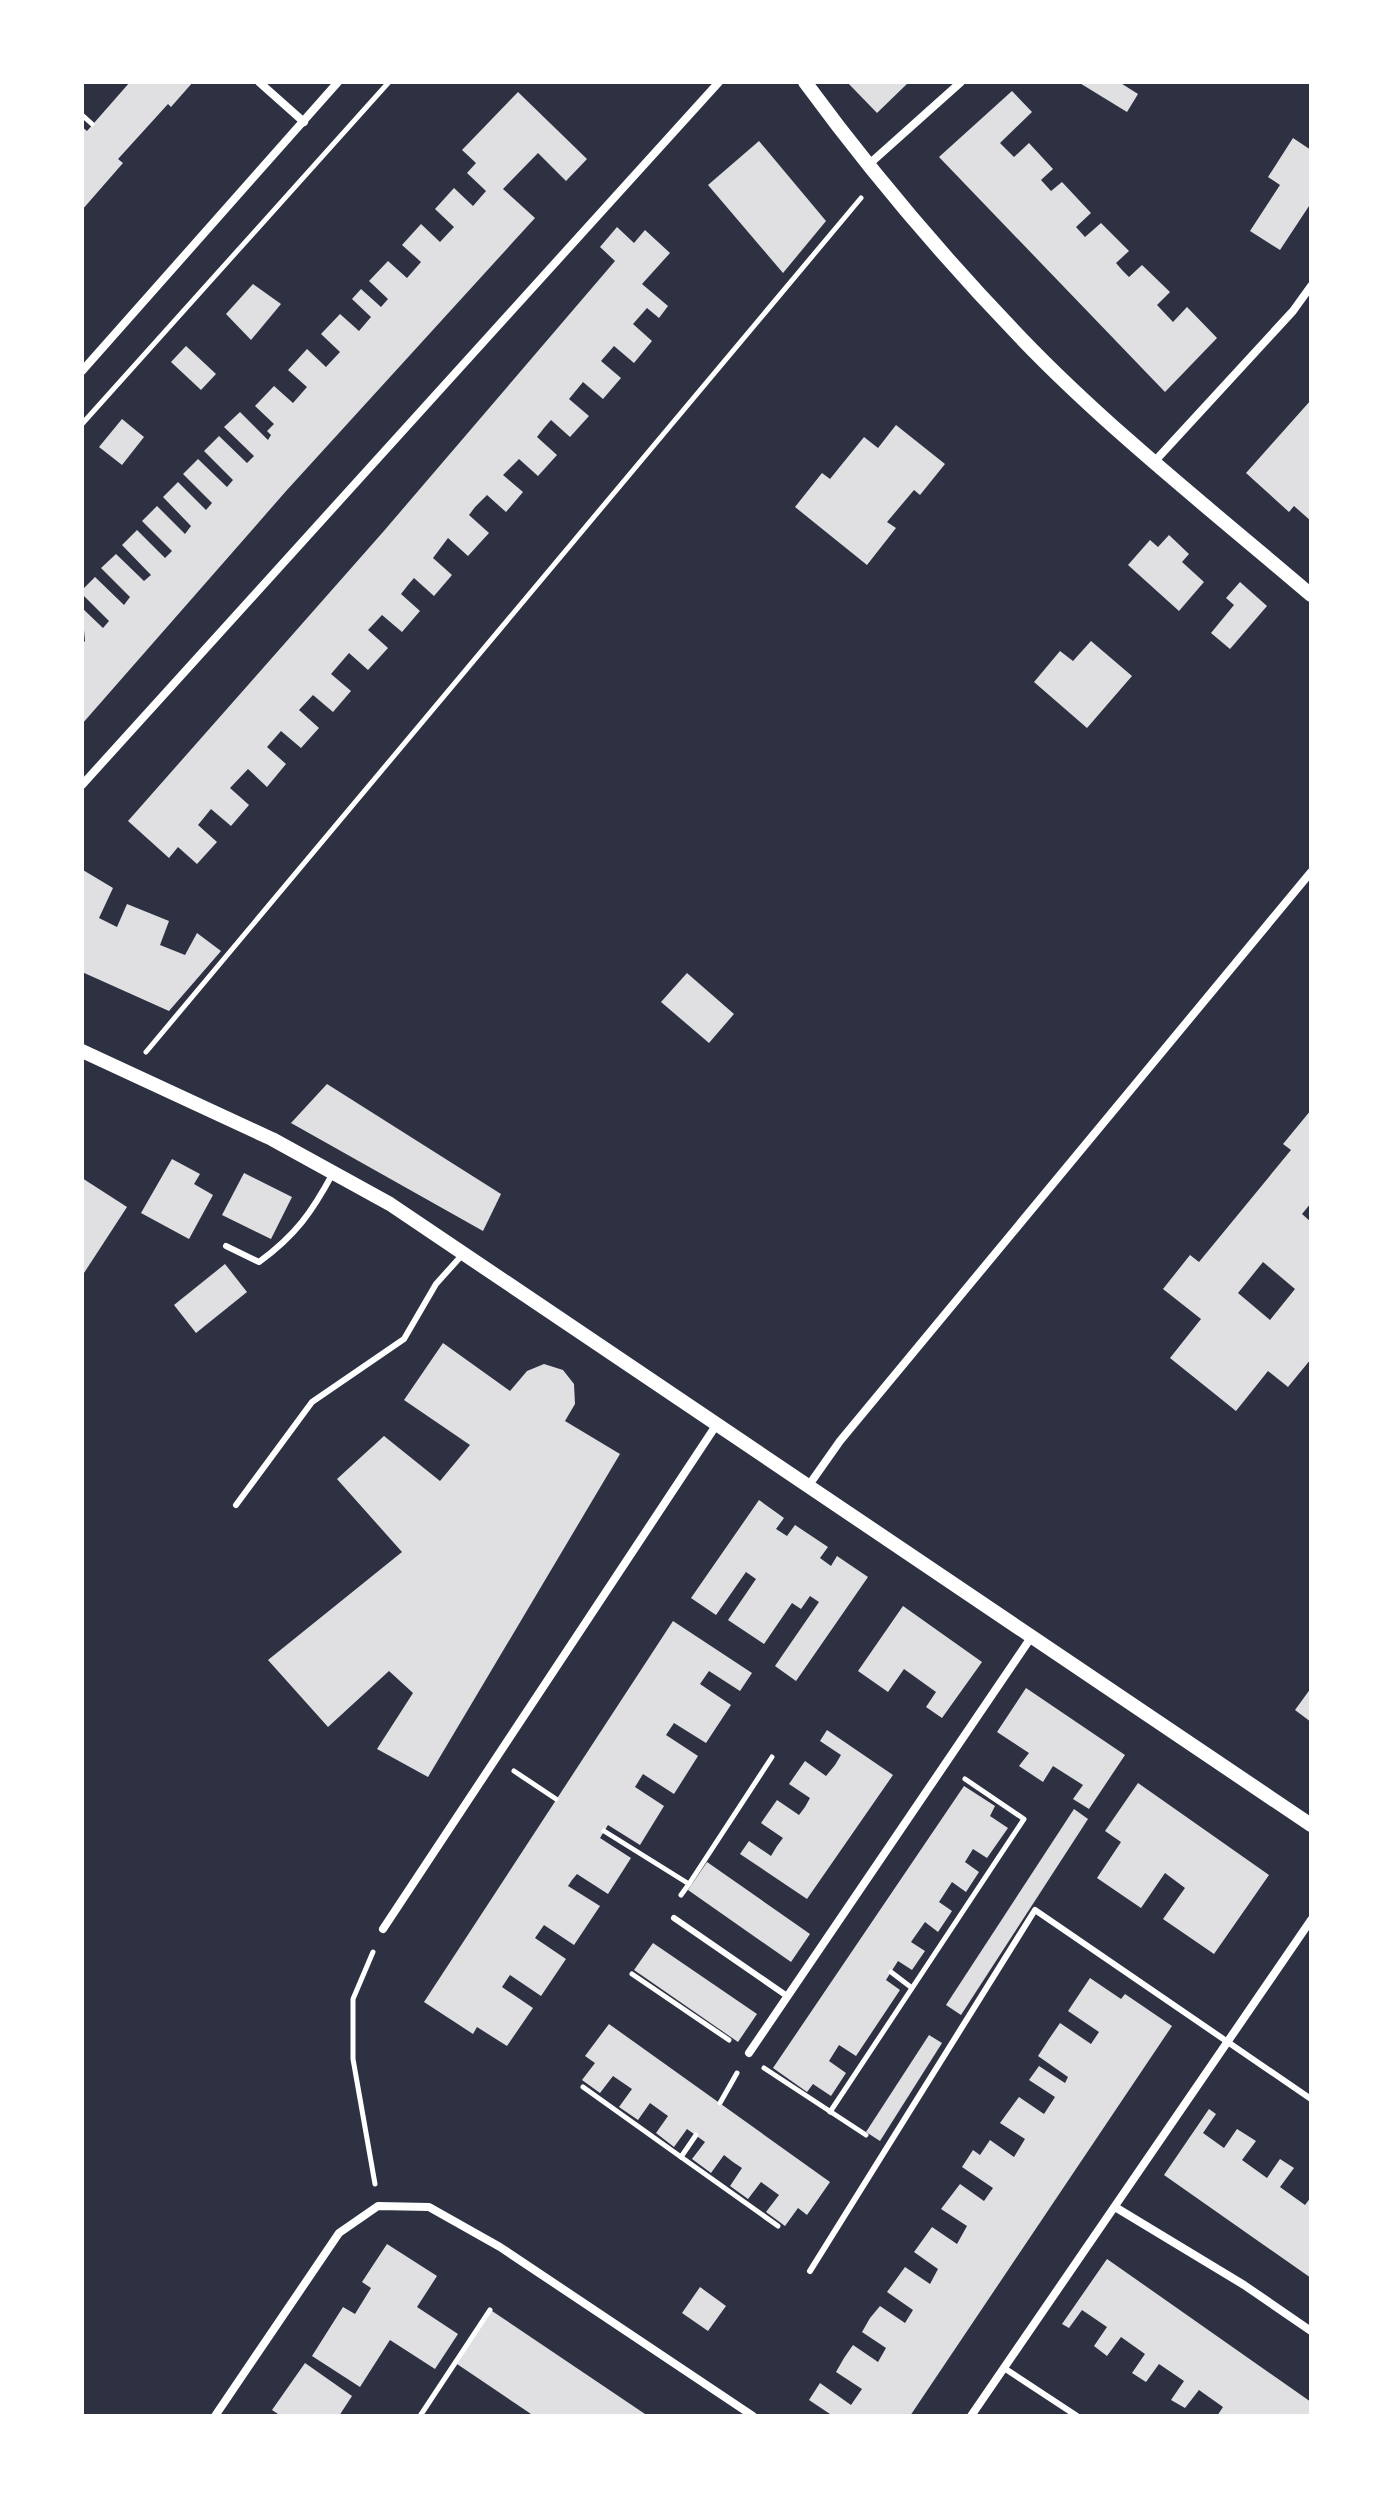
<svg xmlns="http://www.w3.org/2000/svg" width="1393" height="2498" viewBox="0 0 1393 2498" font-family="'Work Sans',sans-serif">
<rect width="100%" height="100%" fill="#2d3142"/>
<g fill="#e0e0e3" fill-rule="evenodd">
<path d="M130,82H193L171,107L168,104L118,159L123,163L82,210V127L87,131Z"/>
<path d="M847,82H909L877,113Z"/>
<path d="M1078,82H1119L1138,94L1127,112Z"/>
<path d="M1012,91L1032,112L1000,143L1014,157L1029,143L1053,169L1041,180L1051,191L1062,182L1091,213L1076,227L1085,237L1101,223L1129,251L1116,263L1122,270L1129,277L1142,265L1170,292L1157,305L1173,322L1187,307L1217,338L1165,392L939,157Z"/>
<path d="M518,92L587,159L566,181L538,153L503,189L535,218L287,490L82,724V644L85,641L82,608L103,628L109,621L82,594V590L95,577L124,605L130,597L101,568L116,554L144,581L151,575L122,545L137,530L165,558L172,551L142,521L157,506L185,534L191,526L163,497L178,482L206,510L212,503L183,474L198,459L227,487L233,480L204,451L219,436L247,463L254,456L224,427L240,412L268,440L271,435L267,431L274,424L255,406L274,386L293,403L307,387L288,370L307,349L326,367L340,352L321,334L340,314L359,331L371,317L352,299L361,289L381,307L388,299L369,281L388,261L407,278L421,262L402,245L421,224L440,242L454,227L435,209L454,188L473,206L486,191L467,173L476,163L462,150Z"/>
<path d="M1293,138L1311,150V203L1280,250L1250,231L1280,185L1268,177Z"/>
<path d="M759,141L826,221L783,273L708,185Z"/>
<path d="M617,227L634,243L645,230L670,253L642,284L668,306L659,318L647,308L633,324L652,341L634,363L614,346L608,353L601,361L621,378L603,399L583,382L569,399L589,416L570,437L551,420L544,428L537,437L557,455L538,476L519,459L503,475L523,492L506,512L487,495L475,507L469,515L489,533L468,556L448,538L433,558L452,575L434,596L414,578L408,585L401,594L420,611L402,632L382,615L368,630L388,648L368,670L349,653L331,674L351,691L333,712L313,695L299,710L319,728L301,748L281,731L267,747L286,764L267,787L248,769L230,788L249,805L231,826L211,809L198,825L217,842L197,864L178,847L169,858L128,821L383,532L615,261L600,247Z"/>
<path d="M253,284L281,304L251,340L226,314Z"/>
<path d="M186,346L216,374L201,390L171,362Z"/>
<path d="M1311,400V521L1294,506L1289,512L1246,473Z"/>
<path d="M122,419L144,437L122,465L99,447Z"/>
<path d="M896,425L945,464L920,495L914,490L887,522L896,528L867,565L795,507L822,473L830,479L864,437L878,448Z"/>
<path d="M1169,535L1189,554L1182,562L1204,582L1179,611L1128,565L1150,540L1158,547Z"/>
<path d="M1240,582L1267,606L1230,649L1211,633L1234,605L1226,598Z"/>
<path d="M1091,641L1132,676L1087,728L1034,682L1060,651L1073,661Z"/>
<path d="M83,870L113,888L99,918L117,927L127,904L169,921L160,945L185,955L197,933L221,951L169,1011L82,972Z"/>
<path d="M687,973L734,1014L709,1043L661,1002Z"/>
<path d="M327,1084L501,1194L483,1231L291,1123Z"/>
<path d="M1311,1110V1203L1302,1214L1311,1222V1359L1288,1387L1268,1371L1236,1411L1170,1358L1201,1319L1163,1289L1190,1255L1199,1262L1291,1150L1283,1144ZM1263,1262L1295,1289L1270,1320L1238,1293Z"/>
<path d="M172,1159L200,1174L194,1184L213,1195L189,1239L141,1213Z"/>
<path d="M244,1173L292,1197L271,1239L222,1215Z"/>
<path d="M82,1178L127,1207L84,1273L82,1271Z"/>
<path d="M225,1264L247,1292L196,1333L174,1305Z"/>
<path d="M443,1343L510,1391L527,1371L544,1364L563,1370L574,1384L575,1404L565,1421L620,1454L428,1777L377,1749L413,1693L389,1671L328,1727L268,1660L402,1552L337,1479L384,1436L440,1481L470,1445L404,1400Z"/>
<path d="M759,1500L784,1518L776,1529L787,1536L795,1525L828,1547L820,1558L831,1566L837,1556L868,1577L796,1681L775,1666L819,1602L810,1596L801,1609L792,1603L764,1644L728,1620L756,1579L746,1572L716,1615L691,1598Z"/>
<path d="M903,1606L982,1662L942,1718L926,1707L936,1692L904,1669L888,1692L858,1671Z"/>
<path d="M673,1621L752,1673L740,1691L709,1671L700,1684L731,1705L706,1743L674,1723L666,1735L698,1756L674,1794L643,1774L635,1787L664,1806L640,1845L608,1825L600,1838L631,1858L608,1894L577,1874L572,1880L568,1886L600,1906L574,1945L544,1925L535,1938L566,1959L541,1996L510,1975L502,1987L533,2008L507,2046L477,2027L473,2034L424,2002Z"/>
<path d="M1026,1688L1125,1755L1089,1809L1073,1799L1083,1785L1053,1766L1043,1782L1019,1766L1029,1753L997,1732Z"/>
<path d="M1311,1688V1722L1295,1710Z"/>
<path d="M827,1730L893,1775L807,1899L740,1854L749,1841L771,1856L777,1846L783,1838L761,1823L777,1800L799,1815L805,1807L810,1798L789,1784L805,1761L826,1776L835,1765L841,1755L820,1741Z"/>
<path d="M1138,1783L1269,1875L1214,1954L1163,1919L1185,1888L1165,1873L1141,1908L1097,1878L1121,1842L1105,1831Z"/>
<path d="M964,1786L995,1806L990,1816L1008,1828L987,1858L973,1849L965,1862L979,1872L966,1892L952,1882L939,1902L952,1911L938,1932L925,1922L911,1942L925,1951L912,1970L898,1961L891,1972L886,1980L900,1990L856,2056L839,2045L829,2061L846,2073L831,2096L813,2084L807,2092L773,2068Z"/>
<path d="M1074,1809L1088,1819L961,2015L946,2005Z"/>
<path d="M707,1862L810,1934L791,1962L688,1890Z"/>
<path d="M653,1943L757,2014L738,2042L634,1970Z"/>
<path d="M1090,1978L1121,1999L1125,1994L1172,2026L910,2416H833L809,2400L820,2383L851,2405L862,2389L836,2372L844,2358L853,2345L878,2362L886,2348L862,2332L870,2318L880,2306L905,2323L913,2310L887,2292L905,2267L930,2284L938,2269L914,2252L932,2227L957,2244L967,2226L941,2209L960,2184L984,2201L993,2188L962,2167L973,2150L980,2155L990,2140L1014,2157L1025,2139L1000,2123L1019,2097L1044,2114L1055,2097L1029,2080L1039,2066L1065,2083L1068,2077L1038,2056L1049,2039L1060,2023L1091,2044L1099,2032L1068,2011Z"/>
<path d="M609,2024L830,2182L807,2215L798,2208L785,2226L766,2212L779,2195L761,2182L748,2199L730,2186L742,2168L733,2162L724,2155L711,2173L692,2159L705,2142L687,2129L674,2147L656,2133L668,2116L650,2103L638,2120L619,2107L632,2089L613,2076L600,2093L582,2080L595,2063L585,2056Z"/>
<path d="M929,2035L942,2043L880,2141L866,2132Z"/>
<path d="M1209,2109L1216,2114L1203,2133L1224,2148L1237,2129L1256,2141L1242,2160L1267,2178L1280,2159L1294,2168L1280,2187L1305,2205L1311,2197V2278L1164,2175Z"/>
<path d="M387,2244L437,2276L417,2307L458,2334L435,2369L390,2340L360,2387L312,2356L343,2307L355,2314L371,2288L362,2282Z"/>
<path d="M1107,2259L1311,2402V2416H1217L1223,2407L1199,2390L1185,2408L1171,2400L1184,2381L1159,2364L1146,2382L1132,2373L1145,2354L1121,2337L1107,2356L1094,2346L1107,2327L1082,2310L1069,2328L1062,2324Z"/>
<path d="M700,2287L726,2306L708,2331L682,2313Z"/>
<path d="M492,2311L648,2416H534L457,2364Z"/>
<path d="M305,2363L352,2396L339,2416H281L272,2410Z"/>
</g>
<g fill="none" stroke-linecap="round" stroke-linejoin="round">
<g stroke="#fff" stroke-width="5">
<path d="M82,115L92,124"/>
<path d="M82,424L389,82"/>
<path d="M146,1052L861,198"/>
<path d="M514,1771L556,1799"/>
<path d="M604,1831L689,1884L681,1895"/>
<path d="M689,1884L772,1757"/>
<path d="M373,1952L353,1999V2059L375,2184"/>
<path d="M891,1972L912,1988"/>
<path d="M632,1974L729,2040"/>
<path d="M764,2068L866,2135"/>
<path d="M583,2087L681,2157"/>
<path d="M720,2103L737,2073"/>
<path d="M830,2112L1024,1819L965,1779"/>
<path d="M696,2135L681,2157L778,2226"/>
<path d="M420,2416L490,2310"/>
</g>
<g stroke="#fff" stroke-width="6">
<path d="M226,1246L259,1262C296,1235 312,1212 333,1173"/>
<path d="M236,1505L312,1402L404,1339L436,1284L463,1254"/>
<path d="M674,1918L787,1996"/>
<path d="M810,2271L1035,1910L1311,2099"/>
<path d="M1004,2368L1077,2416"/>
</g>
<g stroke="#fff" stroke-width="8">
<path d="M259,82L304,122"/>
<path d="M867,166L961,82"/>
<path d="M82,371L338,82"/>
<path d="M1155,461L1293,311L1311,286"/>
<path d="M82,785L719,82"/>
<path d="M809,1485L840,1441L1311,872"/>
<path d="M383,1929L717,1424"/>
<path d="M749,2053L1032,1636"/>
<path d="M1115,2207L1244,2285L1311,2331"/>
<path d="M215,2416L339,2233L378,2206L429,2207L500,2247L753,2416"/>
<path d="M971,2416L1311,1920"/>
</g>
<g stroke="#fff" stroke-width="14">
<path d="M805,82C871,172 943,257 1020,337C1107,428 1215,513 1311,595"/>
<path d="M82,1051L272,1139L390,1204L1311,1825"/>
</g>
</g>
<rect width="1393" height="2498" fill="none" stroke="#ffffff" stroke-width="168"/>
</svg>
